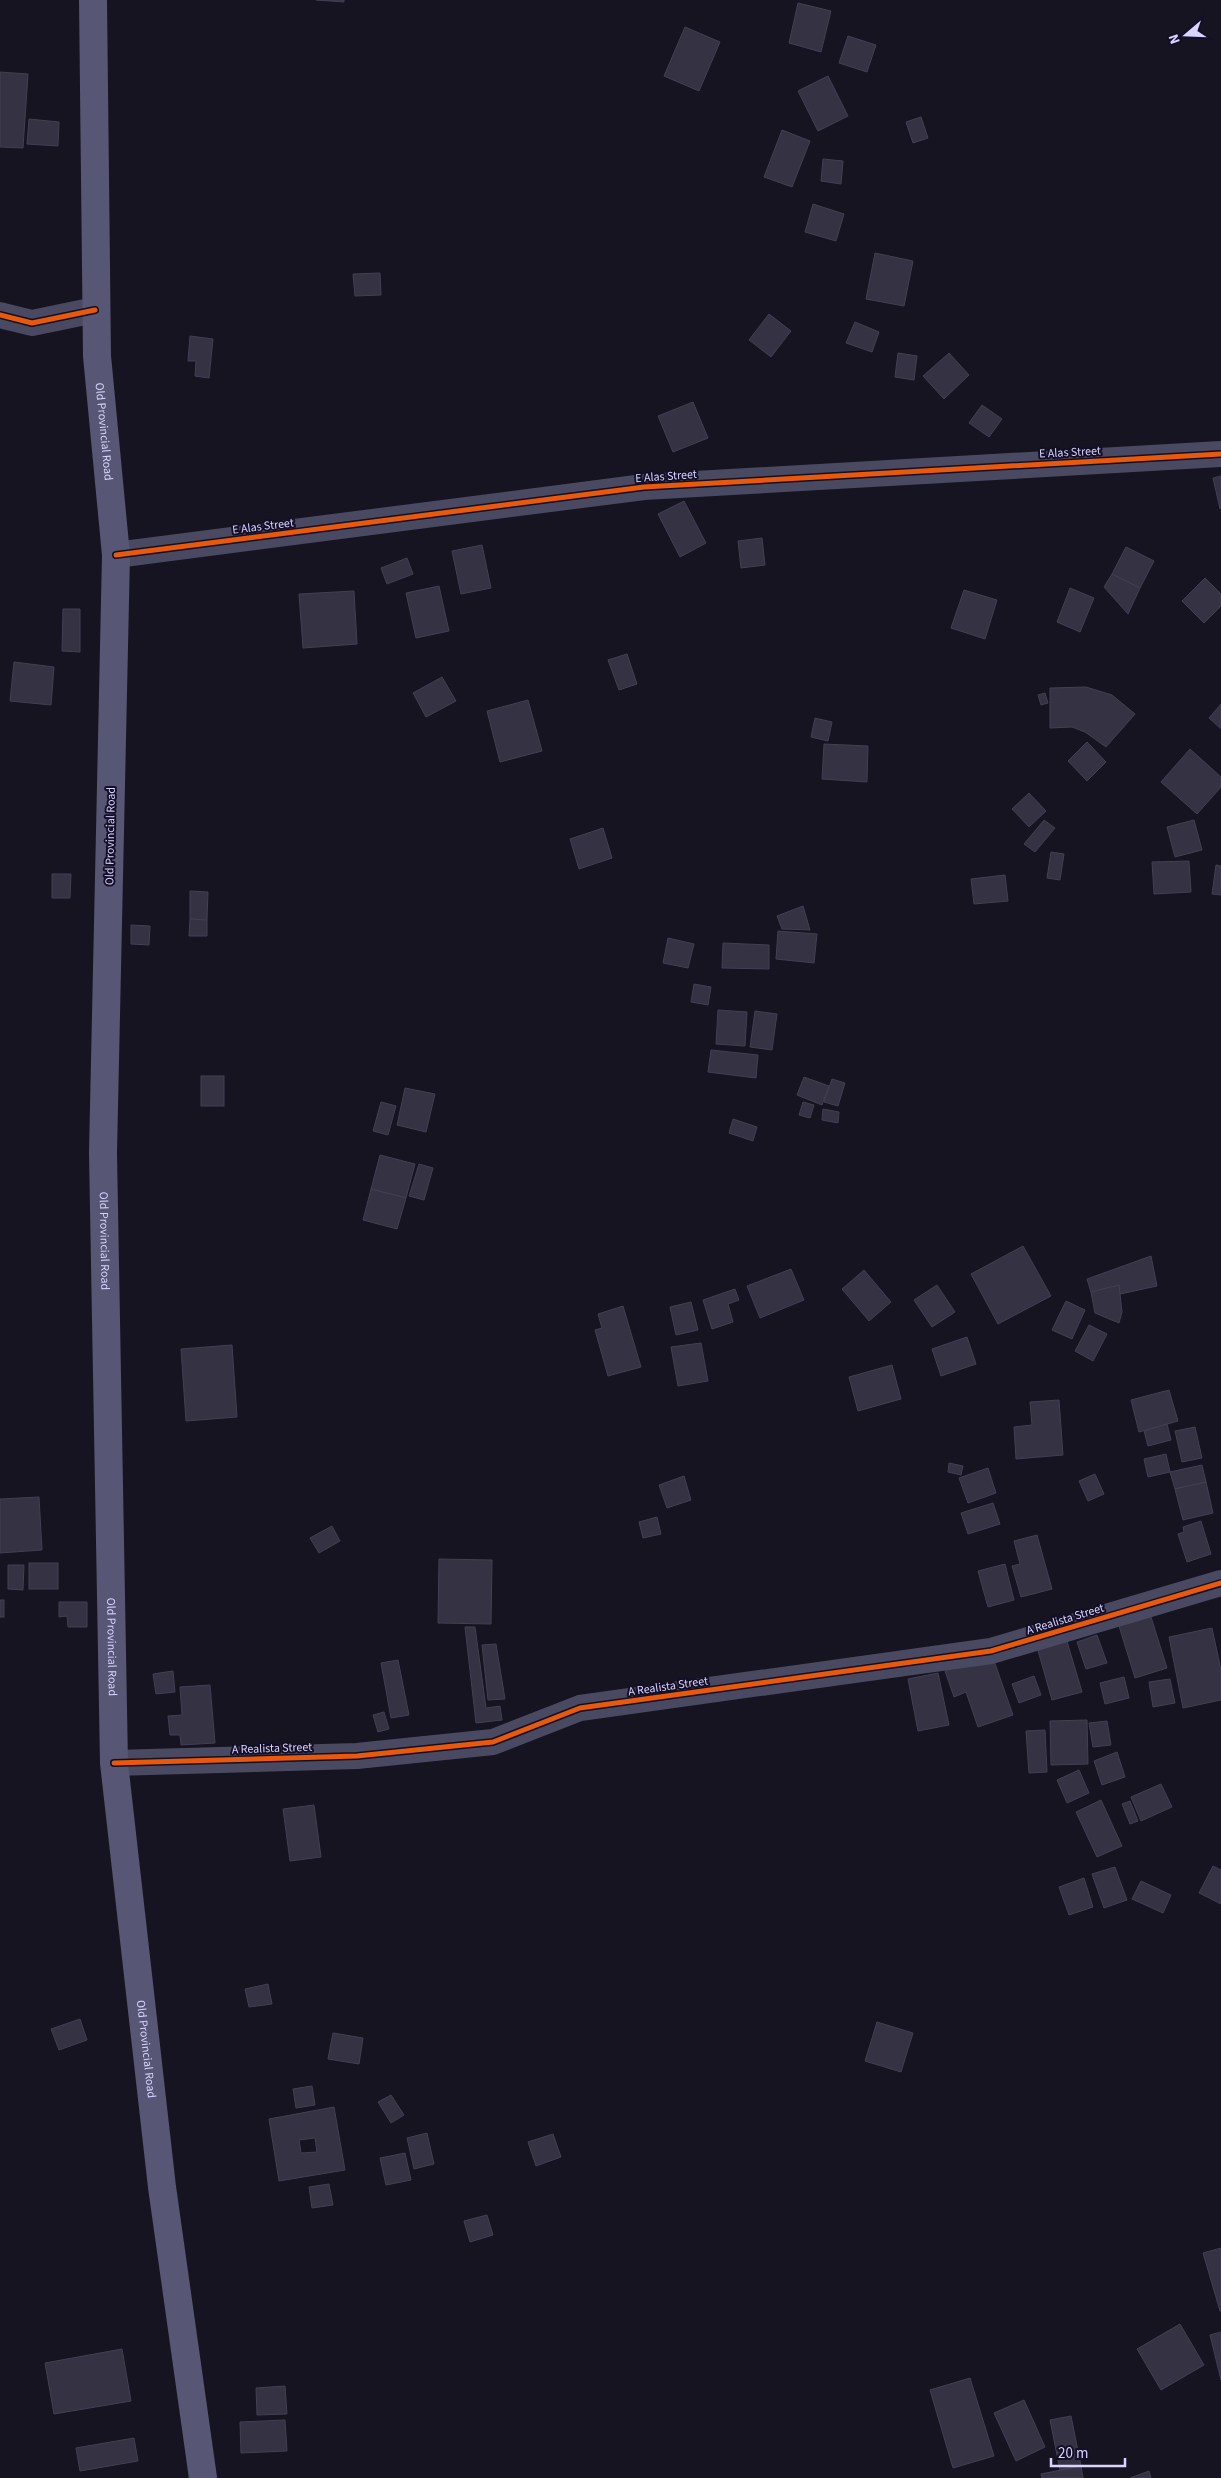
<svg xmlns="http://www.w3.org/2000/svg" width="1221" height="2478" viewBox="0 0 1221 2478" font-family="'Source Sans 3',sans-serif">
<rect width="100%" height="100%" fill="#161421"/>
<g fill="#343243" stroke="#433f54" fill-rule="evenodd">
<path d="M316,0H344V2Z"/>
<path d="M798,3L831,11L821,52L789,43Z"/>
<path d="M685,27L720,42L699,91L664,76Z"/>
<path d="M848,36L876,45L867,72L839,63Z"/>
<path d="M0,72L28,74L23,148L0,147Z"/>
<path d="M828,76L848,116L818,131L798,91Z"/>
<path d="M921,117L928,138L913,143L906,122Z"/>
<path d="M29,119L59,122L58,146L27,144Z"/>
<path d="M782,130L810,141L792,187L764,177Z"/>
<path d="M823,159L843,161L841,184L821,181Z"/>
<path d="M813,204L844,214L836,241L805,232Z"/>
<path d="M875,253L913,261L904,306L866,299Z"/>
<path d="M380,273L381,295L355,296L353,274Z"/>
<path d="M769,314L791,331L771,357L749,340Z"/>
<path d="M855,322L879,332L872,352L846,343Z"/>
<path d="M190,336L213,339L209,378L195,376L196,361H188Z"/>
<path d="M898,353L917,356L914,380L895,377Z"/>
<path d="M949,353L969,375L944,399L923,376Z"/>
<path d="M693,402L708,438L673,452L658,416Z"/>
<path d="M982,405L1002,419L989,437L969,423Z"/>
<path d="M1221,476V508L1220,509L1213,478Z"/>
<path d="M684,501L706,543L680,557L658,514Z"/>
<path d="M762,538L765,565L741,568L738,541Z"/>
<path d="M482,545L491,588L461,594L452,551Z"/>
<path d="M1126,547L1154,561L1140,588L1112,574Z"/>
<path d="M407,558L413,574L387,584L381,568Z"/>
<path d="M1112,574L1140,588L1128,614L1104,587Z"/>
<path d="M1205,578L1221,594V606L1204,623L1182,601Z"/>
<path d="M439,586L449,631L416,638L406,593Z"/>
<path d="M1070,588L1094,598L1080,632L1057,622Z"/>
<path d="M964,590L997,600L985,639L951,628Z"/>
<path d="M354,591L357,644L303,648L299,594Z"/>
<path d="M63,609H80V652L62,651Z"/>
<path d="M627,654L637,684L619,690L608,660Z"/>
<path d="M14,662L54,667L51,705L10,701Z"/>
<path d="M442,677L456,701L426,717L413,693Z"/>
<path d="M1086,687L1112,695L1135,714L1106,747L1085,732L1072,727L1050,728V688Z"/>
<path d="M1045,693L1048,703L1041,705L1038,695Z"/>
<path d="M528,700L542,751L500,762L487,711Z"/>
<path d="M1221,704V729L1209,718Z"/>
<path d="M815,718L832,722L828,741L811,737Z"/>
<path d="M1087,742L1106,762L1087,781L1068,761Z"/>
<path d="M824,744L868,746L867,782L822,779Z"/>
<path d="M1190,749L1221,777V787L1197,814L1161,782Z"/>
<path d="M1029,793L1046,811L1029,827L1012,809Z"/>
<path d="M1044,820L1055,828L1035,852L1024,844Z"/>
<path d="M1194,820L1202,850L1175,857L1167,827Z"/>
<path d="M603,828L612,858L579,869L570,839Z"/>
<path d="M1051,852L1064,854L1060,880L1047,878Z"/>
<path d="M1189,861L1191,892L1154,894L1152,862Z"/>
<path d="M1216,865L1221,866V895L1212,894Z"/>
<path d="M52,874H71L70,898H52Z"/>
<path d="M1005,875L1008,901L974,904L971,879Z"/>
<path d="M190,891L208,892L207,920L190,919Z"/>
<path d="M803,906L810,930L782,929L777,916Z"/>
<path d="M190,919L207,920V936H189Z"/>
<path d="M131,925L150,926L149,945L131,944Z"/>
<path d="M778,931L817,934L814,963L776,959Z"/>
<path d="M668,938L694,944L688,968L663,963Z"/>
<path d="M723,943L769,945V969L722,968Z"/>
<path d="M694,984L711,987L708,1005L691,1002Z"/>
<path d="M718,1010L747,1012L745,1046L716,1044Z"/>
<path d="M755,1011L777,1014L772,1050L750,1047Z"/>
<path d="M711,1050L758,1055L756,1078L708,1072Z"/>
<rect x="201" y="1076" width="23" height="30"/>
<path d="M804,1077L829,1086L822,1105L797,1095Z"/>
<path d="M832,1079L845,1083L838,1106L824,1102Z"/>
<path d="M405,1088L435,1094L426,1132L397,1125Z"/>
<path d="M381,1102L396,1106L388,1135L373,1131Z"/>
<path d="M803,1102L814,1105L810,1118L799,1115Z"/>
<path d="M823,1109L839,1112L838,1123L822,1120Z"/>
<path d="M733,1119L757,1127L753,1141L729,1133Z"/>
<path d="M380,1155L415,1164L406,1198L371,1189Z"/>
<path d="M419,1164L433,1168L424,1200L409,1196Z"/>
<path d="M371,1189L406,1198L397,1229L363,1220Z"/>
<path d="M1023,1246L1051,1296L998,1324L971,1274Z"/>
<path d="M1151,1256L1157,1286L1120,1294L1119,1285L1091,1292L1087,1279Z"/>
<path d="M791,1269L804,1300L760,1318L747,1286Z"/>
<path d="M864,1270L891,1302L869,1321L842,1289Z"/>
<path d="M937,1285L955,1312L932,1327L914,1300Z"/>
<path d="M1119,1285L1122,1312L1119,1323L1095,1313L1091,1292Z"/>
<path d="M735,1289L739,1300L728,1304L733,1322L712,1329L703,1300Z"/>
<path d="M1066,1301L1085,1310L1072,1339L1052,1330Z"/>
<path d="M691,1302L698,1330L676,1335L670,1307Z"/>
<path d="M623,1306L641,1367L608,1376L595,1330L602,1328L598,1314Z"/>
<path d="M1089,1325L1107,1334L1093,1361L1075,1351Z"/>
<path d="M967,1337L976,1364L941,1376L932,1349Z"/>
<path d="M701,1343L708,1381L678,1386L671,1347Z"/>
<path d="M232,1345L237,1417L186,1421L181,1349Z"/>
<path d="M892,1365L901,1399L858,1411L849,1377Z"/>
<path d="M1169,1390L1178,1421L1139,1432L1131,1400Z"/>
<path d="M1059,1400L1063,1455L1016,1459L1014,1427L1032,1425L1030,1402Z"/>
<path d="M1167,1424L1171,1440L1148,1446L1144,1431Z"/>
<path d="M1195,1427L1202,1458L1182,1462L1175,1431Z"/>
<path d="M1166,1454L1170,1472L1148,1477L1144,1459Z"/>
<path d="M949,1463L963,1466L961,1475L948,1472Z"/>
<path d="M1202,1465L1206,1482L1175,1489L1170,1472Z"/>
<path d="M988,1468L996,1493L968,1503L959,1478Z"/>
<path d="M1095,1474L1104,1494L1088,1501L1079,1481Z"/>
<path d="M684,1476L691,1500L667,1508L659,1485Z"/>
<path d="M1206,1482L1213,1513L1183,1520L1175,1489Z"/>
<path d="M39,1497L42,1550L0,1553V1499Z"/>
<path d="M993,1503L1000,1524L968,1534L961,1513Z"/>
<path d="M657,1517L661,1534L643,1538L639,1522Z"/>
<path d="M1201,1521L1211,1554L1187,1562L1178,1534L1184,1532L1183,1527Z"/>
<path d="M332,1526L340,1541L319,1553L310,1538Z"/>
<path d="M1037,1535L1052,1589L1021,1597L1012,1566L1020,1564L1014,1541Z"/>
<path d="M439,1559L492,1560L491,1624L438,1623Z"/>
<rect x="29" y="1563" width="29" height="26"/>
<path d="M1005,1564L1014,1600L988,1607L978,1571Z"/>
<path d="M8,1565H24L23,1590L8,1589Z"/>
<rect x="0" y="1600" width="4" height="17"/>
<path d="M59,1602H87V1627H68L67,1616L59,1617Z"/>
<path d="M1151,1617L1167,1668L1135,1678L1119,1626Z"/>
<path d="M465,1627H475L486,1708L500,1706L502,1720L476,1723Z"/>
<path d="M1212,1628L1221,1670V1700L1183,1708L1169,1637Z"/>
<path d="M1097,1635L1107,1663L1086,1669L1077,1642Z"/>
<path d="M1066,1638L1082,1692L1052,1700L1037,1647Z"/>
<path d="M496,1644L505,1699L488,1700L482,1645Z"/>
<path d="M992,1655L1013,1715L978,1727L966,1692L954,1697L945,1671Z"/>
<path d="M398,1660L409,1715L391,1718L381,1663Z"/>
<path d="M173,1671L175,1692L156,1694L153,1674Z"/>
<path d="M938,1673L949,1725L918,1731L908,1679Z"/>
<path d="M1034,1676L1041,1695L1019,1703L1012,1684Z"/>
<path d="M1124,1677L1129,1698L1105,1704L1100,1683Z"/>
<path d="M1170,1679L1175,1703L1153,1707L1149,1682Z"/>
<path d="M210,1685L215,1743L181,1745L180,1735H170L168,1716L182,1715L180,1687Z"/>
<path d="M384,1712L389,1729L378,1732L373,1715Z"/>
<path d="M1087,1720L1088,1764L1051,1765L1050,1721Z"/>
<path d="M1107,1721L1111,1745L1093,1747L1089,1723Z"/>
<path d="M1045,1730L1047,1772L1029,1773L1026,1731Z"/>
<path d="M1117,1752L1125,1777L1102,1785L1094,1761Z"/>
<path d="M1079,1770L1089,1793L1067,1803L1057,1780Z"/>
<path d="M1161,1784L1172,1807L1141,1821L1131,1797Z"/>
<path d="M1101,1800L1122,1846L1097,1857L1076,1812Z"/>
<path d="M1130,1801L1138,1821L1130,1824L1122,1804Z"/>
<path d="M314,1805L321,1857L290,1861L283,1809Z"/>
<path d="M1213,1866L1221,1870V1904L1199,1893Z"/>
<path d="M1115,1867L1127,1900L1104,1908L1092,1874Z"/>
<path d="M1084,1878L1093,1907L1069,1915L1059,1887Z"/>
<path d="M1141,1881L1171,1895L1163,1913L1132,1899Z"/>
<path d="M268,1984L272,2004L249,2007L245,1989Z"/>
<path d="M80,2019L87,2040L59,2050L51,2029Z"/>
<path d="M877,2022L913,2033L901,2072L865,2061Z"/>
<path d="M333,2033L363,2038L359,2064L328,2059Z"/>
<path d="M312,2086L315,2105L296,2108L293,2089Z"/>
<path d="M391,2095L404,2115L391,2123L378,2102Z"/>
<path d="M334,2107L345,2170L279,2181L269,2119ZM315,2138L317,2152L301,2153L299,2140Z"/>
<path d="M427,2133L434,2164L414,2169L407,2138Z"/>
<path d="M553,2134L561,2157L536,2166L528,2142Z"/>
<path d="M405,2153L411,2180L386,2185L380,2158Z"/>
<path d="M329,2184L333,2205L312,2208L309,2187Z"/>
<path d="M487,2215L493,2235L470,2242L464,2221Z"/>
<path d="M1221,2248V2311H1220L1203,2253Z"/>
<path d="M1180,2324L1204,2365L1161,2390L1137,2349Z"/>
<path d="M1221,2332V2380L1210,2335Z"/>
<path d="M122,2349L131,2401L54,2414L45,2363Z"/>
<path d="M970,2378L994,2456L953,2468L930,2390Z"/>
<path d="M285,2386L287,2414L257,2415L256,2388Z"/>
<path d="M1024,2400L1045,2447L1016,2461L994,2413Z"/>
<path d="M1071,2416L1081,2466L1060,2470L1050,2420Z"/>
<path d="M285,2420L287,2451L241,2453L240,2422Z"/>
<path d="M134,2438L138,2461L80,2471L76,2448Z"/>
<path d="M1081,2466L1083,2478H1042L1041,2474Z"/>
<path d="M1149,2471L1151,2478H1130Z"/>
</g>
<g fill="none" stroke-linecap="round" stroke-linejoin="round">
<g stroke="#4a4962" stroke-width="26">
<path d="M0,315L32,323L95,310"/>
<path d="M116,555L644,487L1221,454"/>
<path d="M114,1763L357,1756L493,1742L580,1708L991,1651L1221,1583"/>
</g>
<path stroke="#575674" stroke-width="28" id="s1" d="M93,0L97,356L116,555L103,1153L114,1763L162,2187L203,2478"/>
<g stroke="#130f26" stroke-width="8">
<g id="cycleway">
<path d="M0,315L32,323L95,310"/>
<path d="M116,555L644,487L1221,454"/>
<path d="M114,1763L357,1756L493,1742L580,1708L991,1651L1221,1583"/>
</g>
</g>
<use href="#cycleway" stroke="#e8590c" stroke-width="5"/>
</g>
<g text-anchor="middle" stroke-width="4" stroke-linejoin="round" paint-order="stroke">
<g font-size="12" fill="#d9d4ff" stroke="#130f26">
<text dy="4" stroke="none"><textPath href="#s1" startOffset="432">Old Provincial Road</textPath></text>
<text transform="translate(1070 452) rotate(-3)" y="4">E Alas Street</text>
<text transform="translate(666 476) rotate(-4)" y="4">E Alas Street</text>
<text transform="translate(263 526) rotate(-7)" y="4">E Alas Street</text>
<text transform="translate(110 836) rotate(-89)" y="4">Old Provincial Road</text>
<text dy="4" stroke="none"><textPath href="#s1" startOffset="1242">Old Provincial Road</textPath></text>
<text transform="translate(1065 1619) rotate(-17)" y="4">A Realista Street</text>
<text dy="4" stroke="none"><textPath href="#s1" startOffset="1648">Old Provincial Road</textPath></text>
<text transform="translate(668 1686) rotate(-8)" y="4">A Realista Street</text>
<text transform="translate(272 1748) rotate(-2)" y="4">A Realista Street</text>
<text dy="4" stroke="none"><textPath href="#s1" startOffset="2052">Old Provincial Road</textPath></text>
</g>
</g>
<g transform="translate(1186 35) rotate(251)" stroke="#130f26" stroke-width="4" paint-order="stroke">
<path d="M0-4L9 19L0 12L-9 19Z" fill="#d9d4ff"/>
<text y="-8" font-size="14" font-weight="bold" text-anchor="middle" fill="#d9d4ff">N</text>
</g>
<path d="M1051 2458v8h74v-8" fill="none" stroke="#d9d4ff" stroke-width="2.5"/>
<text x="1058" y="2458" font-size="15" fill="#d9d4ff" stroke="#130f26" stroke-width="4" paint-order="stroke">20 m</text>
</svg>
